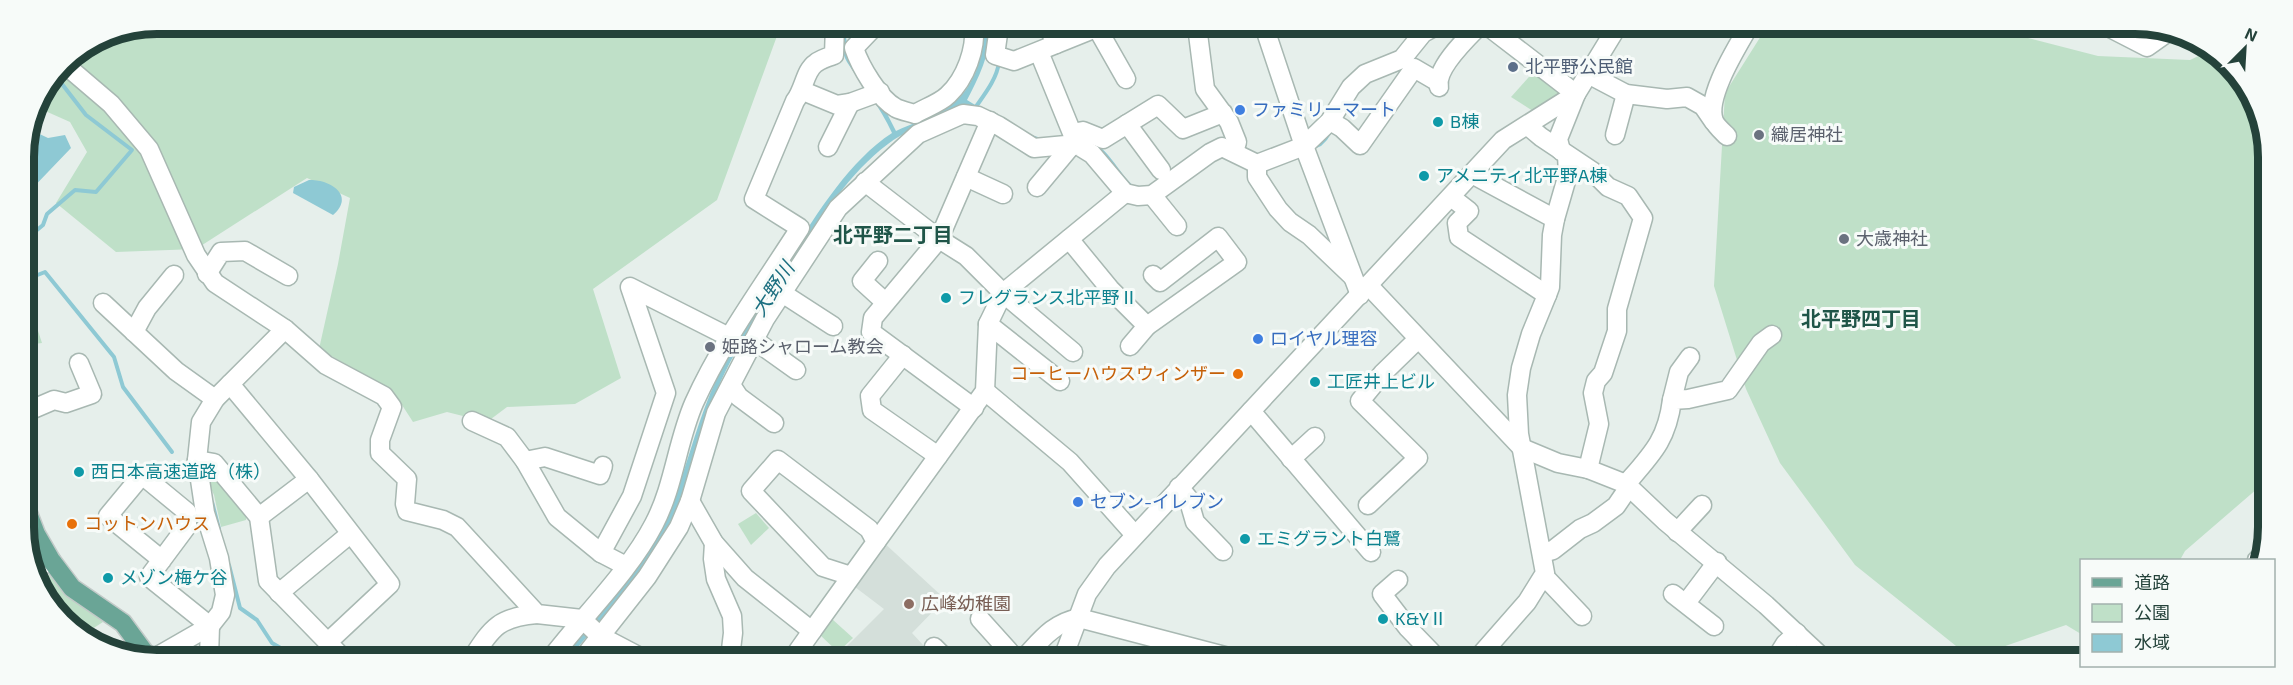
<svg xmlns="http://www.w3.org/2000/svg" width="2293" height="685" viewBox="0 0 2293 685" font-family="'Exo 2','Noto Sans JP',sans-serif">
<rect width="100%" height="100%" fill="#e6efeb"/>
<path fill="#d4dfda" d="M882,541L945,599L912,633L935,658H850L843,650L884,609L855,587Z"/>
<g fill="#bfe0c8">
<path d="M158,24L781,25L717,200L593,289L621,378L575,404L507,407L487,422L447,412L413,422L393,391L319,349L338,264L350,198L307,178L196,249L116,252L56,203L87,152L70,122L34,106L63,63L107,34Z"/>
<path d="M1766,28H1989L2098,56L2190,60L2209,51L2230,63L2266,132L2265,482L2185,551L2180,560H2082L2081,634L2066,625L1971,658L1855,565L1780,463L1746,389L1714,286L1725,93Z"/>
<path d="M1536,69L1562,94L1536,113L1511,97Z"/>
<path d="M25,266L35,276L28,300L42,343L25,345Z"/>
<path d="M215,473L247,512L246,520L221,527L214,495L206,477Z"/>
<path d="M756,513L769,528L751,545L738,524Z"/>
<path d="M45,571L67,593L103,622L86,633L57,616L37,575Z"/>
<path d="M832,619L853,638L838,652L819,634Z"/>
</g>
<g fill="#8ec9d4">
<path d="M841,26H845L848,56L878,96L896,131C910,124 926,120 939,113C972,96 984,60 984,26H990C991,53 979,77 967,100C986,111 1018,132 1038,137C1057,142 1072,132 1092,142C1111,151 1120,176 1137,189L1149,186L1208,146L1259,165L1298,152L1320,137L1355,86L1366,76L1403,61L1425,34L1434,29L1452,27L1425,41L1416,56L1403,70L1370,81L1366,85L1355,97L1327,140L1321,146C1303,154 1267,174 1248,167C1234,162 1223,154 1208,152L1154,190C1124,204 1111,163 1090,148C1073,136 1055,148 1036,143C1022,140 994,120 979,112C957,106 956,112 937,120C920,126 902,133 888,144C844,177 816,227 787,272C764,307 738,343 721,381C701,425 689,473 674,519C648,570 606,613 570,657H563L651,547C680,499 689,445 710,394C727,353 753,316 776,279C807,230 843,165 892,133C880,106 862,86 847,62C841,52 841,37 841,26Z"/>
<path d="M29,129L48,138L65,135L71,148L25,196L24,149Z"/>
<path d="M309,180C329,179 356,195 333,215L293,193L294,187Z"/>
</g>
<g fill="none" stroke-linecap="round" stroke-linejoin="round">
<g stroke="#8ec9d4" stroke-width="4">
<path d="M975,108C984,95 997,79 999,62"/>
<path d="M25,240L43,225L47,214L75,190L96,192L132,150L86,115L55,75"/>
<path d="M25,274L35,276L45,272L114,357L123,387L172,452"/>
<path d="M212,502L219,529"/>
<path d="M229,565L240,608L257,620L272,643L296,657"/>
</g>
<g stroke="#a8b8b2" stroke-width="21">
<g id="minor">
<path d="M875,26L854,48C860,66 879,99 896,108C902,111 909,112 915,114C925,108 940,103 948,95C966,78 976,49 974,26"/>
<path d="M997,26L998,34L995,55L1014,61L1101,26"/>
<path d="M1048,26L1056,44"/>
<path d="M1197,26L1205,89L1229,122L1237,142L1234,152"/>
<path d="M1264,26L1304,146L1360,295"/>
<path d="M1489,27L1576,94L1558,139L1561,151"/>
<path d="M1097,28L1126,79"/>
<path d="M2110,28L2147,47L2171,30"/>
<path d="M1039,52L1072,133L1083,131L1103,139L1158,105L1183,129L1223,113"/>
<path d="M63,63L111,104L149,149L196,255L215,283L285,329L326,365L384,396L392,407L380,440V453L407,479L405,504L407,511L443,520L457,527L537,614L582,619L600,636L642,658"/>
<path d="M1588,74L1626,94L1667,99L1687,97L1703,106L1714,122"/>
<path d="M1439,87C1435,69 1466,39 1478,27"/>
<path d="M803,91L837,105L850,103L880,92"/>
<path d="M990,121L939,239L966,256L1003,293L1073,352"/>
<path d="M1330,121L1342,128L1360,145L1414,68L1438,82"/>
<path d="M1127,124L1161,170"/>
<path d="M1528,126L1541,137L1592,171L1608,187L1628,196L1643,218L1617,309V331L1603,373L1596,381L1593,393L1599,424L1588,469"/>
<path d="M1615,135L1626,94"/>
<path d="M1727,136C1723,132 1716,126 1714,121C1705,98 1736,49 1748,28"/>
<path d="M828,147L850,103"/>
<path d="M1257,164V177L1278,209L1290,222L1309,235L1352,276"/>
<path d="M1472,174L1555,219"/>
<path d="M966,177L1003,194"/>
<path d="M865,182L939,239L873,318L871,332L974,408"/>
<path d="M1037,187L1072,145"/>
<path d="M1152,195L1177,226"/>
<path d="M1451,197L1469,211L1457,223L1459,237L1547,295L1531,334L1521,368L1517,395L1519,434L1545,573L1527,602L1477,659"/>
<path d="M1069,239L1110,289L1147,326"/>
<path d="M878,261L862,281L885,302"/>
<path d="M207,274L221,252L245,251L288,276"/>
<path d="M1369,286L1522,448L1558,463L1588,469L1626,484L1665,521L1766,605L1825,660"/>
<path d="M782,293L833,326"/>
<path d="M1547,295L1550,287L1552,235L1555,219L1568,174L1567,155"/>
<path d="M103,303L176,371L215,399"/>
<path d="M988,324L1060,381"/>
<path d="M134,332L147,308L174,275"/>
<path d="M754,340L796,370"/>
<path d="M1130,346L1147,326L1237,262L1218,237L1160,282L1153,275"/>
<path d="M903,355L870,396L872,410L938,456"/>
<path d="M230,384L309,479L390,584L328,642"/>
<path d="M731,385L739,397L774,423"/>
<path d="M985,391L1070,462L1135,535"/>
<path d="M1672,400L1679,372L1690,357"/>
<path d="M1251,411L1371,552"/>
<path d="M26,412L54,400L66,403L92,394L79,363"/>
<path d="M472,421L507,437L525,461L557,517L601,553L626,566"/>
<path d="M1291,459L1315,437"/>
<path d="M197,460L214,463L259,517L268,581L342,657"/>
<path d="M525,461L545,457L600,475L603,466"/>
<path d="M1626,484C1652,454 1667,440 1672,400L1688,399L1728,390L1761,343L1772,335"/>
<path d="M1179,487L1188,498L1195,522L1223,551"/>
<path d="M690,501L714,543L745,578L812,631L793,658"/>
<path d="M1368,505L1418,458L1360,401L1383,373L1418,339"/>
<path d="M259,517L309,479"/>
<path d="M1677,532L1702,505"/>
<path d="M876,542L985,391L988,324L1003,293L1125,193"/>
<path d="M714,543L713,559L716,579L732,616L733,633L730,658"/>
<path d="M601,553L632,496L666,393L630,287L729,337"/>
<path d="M1542,553L1553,550L1580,529L1593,523L1616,506L1629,487"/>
<path d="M162,560L108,516L142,475L187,512V526L149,577L210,626L209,657"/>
<path d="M2257,560L2265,554"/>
<path d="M35,569L51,560"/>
<path d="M1544,576L1582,616"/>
<path d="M1398,580L1382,594L1408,628L1438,659"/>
<path d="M279,593L350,534"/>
<path d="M1673,594L1714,626"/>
<path d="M1686,603L1717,562"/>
<path d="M980,619L1015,658"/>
<path d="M812,631L876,542L869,529L778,460L751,491L823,567L851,576"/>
<path d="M934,647L945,658"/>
<path d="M156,657L210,626L221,612L225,595L219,558L205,513L197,460L201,422L215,399L285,329"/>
<path d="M473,657C492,627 500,617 537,614"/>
<path d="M552,657C585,614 629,572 654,524C674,486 677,442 694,403C722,341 763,286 800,228L754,199L795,101C804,90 805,70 816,63C821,59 828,57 834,55L835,26"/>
<path d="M584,657L647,577L679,527L690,501L716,413L765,319L838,208L918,134L963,114L978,116L999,126L1034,148L1066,145L1079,146L1092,154L1125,193L1138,196L1152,195L1210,153L1222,147L1257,164L1304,146L1330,121L1351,87L1365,74L1402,59L1423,33L1434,27"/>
<path d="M1024,658C1041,640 1053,623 1079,618L1236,659"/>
<path d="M1063,658L1087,594L1107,566L1503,140L1576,94L1617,27"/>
<path d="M1775,660L1785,644L1797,633"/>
</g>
</g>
<g stroke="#c2cac8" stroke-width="21">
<path id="major" d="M26,508L36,534L51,560L72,588L123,623L148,657"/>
</g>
<use href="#minor" stroke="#fff" stroke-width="18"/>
<use href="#major" stroke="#6aa596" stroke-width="18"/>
</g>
<circle fill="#5c6f8a" stroke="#f7fbf9" stroke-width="2" cx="1513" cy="67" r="6"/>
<g fill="#3f7fe0" stroke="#f7fbf9" stroke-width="2">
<circle cx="1240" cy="110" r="6"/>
<circle cx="1258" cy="339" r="6"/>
<circle cx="1078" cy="502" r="6"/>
</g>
<g fill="#0f9aa8" stroke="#f7fbf9" stroke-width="2">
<circle cx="1438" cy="122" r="6"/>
<circle cx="1424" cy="176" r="6"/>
<circle cx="946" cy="298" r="6"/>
<circle cx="1315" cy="382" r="6"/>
<circle cx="79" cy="472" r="6"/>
<circle cx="1245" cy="539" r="6"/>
<circle cx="108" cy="578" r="6"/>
<circle cx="1383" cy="619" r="6"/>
</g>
<g fill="#6b7280" stroke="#f7fbf9" stroke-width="2">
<circle cx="1759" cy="135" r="6"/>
<circle cx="1844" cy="239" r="6"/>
<circle cx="710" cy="347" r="6"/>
</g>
<g fill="#e8710a" stroke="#f7fbf9" stroke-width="2">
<circle cx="1238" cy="374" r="6"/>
<circle cx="72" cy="524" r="6"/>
</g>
<circle fill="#8d6e63" stroke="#f7fbf9" stroke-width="2" cx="909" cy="604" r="6"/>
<g text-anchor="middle" stroke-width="6" stroke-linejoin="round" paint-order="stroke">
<g font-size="18" fill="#4e5e75" stroke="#f7fbf9" text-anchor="start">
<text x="1525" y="73">北平野公民館</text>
</g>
<g font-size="18" fill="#366cbe" stroke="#f7fbf9" text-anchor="start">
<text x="1252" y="116">ファミリーマート</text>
<text x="1270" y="345">ロイヤル理容</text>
<text x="1090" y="508">セブン-イレブン</text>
</g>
<g font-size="18" fill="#0d838f" stroke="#f7fbf9" text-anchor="start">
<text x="1450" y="128">B棟</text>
<text x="1436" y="182">アメニティ北平野A棟</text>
<text x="958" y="304">フレグランス北平野Ⅱ</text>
<text x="1327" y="388">工匠井上ビル</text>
<text x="91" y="478">西日本高速道路（株）</text>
<text x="1257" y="545">エミグラント白鷺</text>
<text x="120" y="584">メゾン梅ケ谷</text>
<text x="1395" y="625">K&amp;YⅡ</text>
</g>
<g font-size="18" fill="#5b616d" stroke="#f7fbf9" text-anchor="start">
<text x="1771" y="141">織居神社</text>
<text x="1856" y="245">大歳神社</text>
<text x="722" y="353">姫路シャローム教会</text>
</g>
<g font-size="18" fill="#c56008" stroke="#f7fbf9" text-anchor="end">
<text x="1226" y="380">コーヒーハウスウィンザー</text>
<text x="84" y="530" text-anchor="start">コットンハウス</text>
</g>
<g font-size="18" fill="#785e54" stroke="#f7fbf9" text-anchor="start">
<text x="921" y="610">広峰幼稚園</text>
</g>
<g font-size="20" font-weight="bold" fill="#1f5548" stroke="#f7fbf9">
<text x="893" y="242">北平野二丁目</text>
<text x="1861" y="326">北平野四丁目</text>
</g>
<g font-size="20" font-style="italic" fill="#1c6f80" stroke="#f7fbf9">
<text transform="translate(773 289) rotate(-57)" y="7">大野川</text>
</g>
</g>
<path d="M0 0H2293V685H0ZM157 34H2135A123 123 0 0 1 2258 157V527A123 123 0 0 1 2135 650H157A123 123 0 0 1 34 527V157A123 123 0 0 1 157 34Z" fill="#f7fbf9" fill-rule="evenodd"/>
<path fill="none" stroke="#24423a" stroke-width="8" d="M157 34H2135A123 123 0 0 1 2258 157V527A123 123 0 0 1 2135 650H157A123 123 0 0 1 34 527V157A123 123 0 0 1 157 34Z"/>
<rect x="2080" y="559" width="195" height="108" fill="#f7fbf9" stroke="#a3b1ad" stroke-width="1.5"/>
<rect x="2092" y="578" width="30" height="9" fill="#6aa596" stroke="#a3b1ad" stroke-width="1.5"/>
<text x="2134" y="589" font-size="18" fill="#24423a">道路</text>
<rect x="2092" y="604" width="30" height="18" fill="#bfe0c8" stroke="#a3b1ad" stroke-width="1.5"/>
<text x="2134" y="619" font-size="18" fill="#24423a">公園</text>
<rect x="2092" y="634" width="30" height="18" fill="#8ec9d4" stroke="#a3b1ad" stroke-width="1.5"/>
<text x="2134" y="649" font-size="18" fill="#24423a">水域</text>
<g transform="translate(2245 48) rotate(24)" stroke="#f7fbf9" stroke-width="4.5" paint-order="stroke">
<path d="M0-4.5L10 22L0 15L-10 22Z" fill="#24423a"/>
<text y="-9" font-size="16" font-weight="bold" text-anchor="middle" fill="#24423a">N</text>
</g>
</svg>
